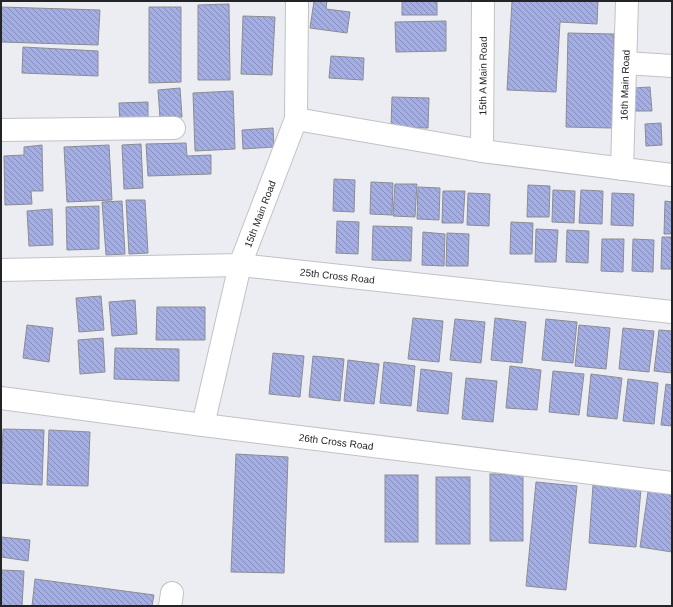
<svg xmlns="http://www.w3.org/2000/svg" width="673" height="607" viewBox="0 0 673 607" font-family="Helvetica,sans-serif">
<defs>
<pattern id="building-back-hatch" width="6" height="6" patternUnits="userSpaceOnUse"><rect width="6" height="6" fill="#a4aee2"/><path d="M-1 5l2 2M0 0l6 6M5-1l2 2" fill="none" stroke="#858db7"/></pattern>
</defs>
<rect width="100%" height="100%" fill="#ecedf2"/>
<g fill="url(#building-back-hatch)" stroke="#8c8d91">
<path d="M314,1H327L326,9L350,12L347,33L310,28Z"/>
<rect x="402" y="1" width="35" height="14"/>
<path d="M512,1H598L597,24L560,22L556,92L507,90Z"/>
<path d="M229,4L230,80H198V5Z"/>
<path d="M1,7L100,10L98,45L1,42Z"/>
<path d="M149,7H181V82L149,83Z"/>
<path d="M243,16L275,17L272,75L241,74Z"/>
<path d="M446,21V51L396,52L395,22Z"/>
<path d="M568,33L614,34L612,128L566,127Z"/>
<path d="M23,47L98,51V76L22,73Z"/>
<path d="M331,56L364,58L363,80L329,78Z"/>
<path d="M650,87L652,111H634V88Z"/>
<path d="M180,88L182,117L160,118L158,90Z"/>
<path d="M233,91L235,149L195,151L193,93Z"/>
<path d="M392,97L429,98L428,128L391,127Z"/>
<path d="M148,102V123L120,124L119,103Z"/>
<path d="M661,123L662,145L646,146L645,124Z"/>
<path d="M273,128L274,147L243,149L242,130Z"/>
<path d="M186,143L187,156L211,155V174L148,176L146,144Z"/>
<path d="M141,144L143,188L124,189L122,145Z"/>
<path d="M42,145L43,191H31L32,204L5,205L4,156L24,155V147Z"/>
<path d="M109,145L112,200L67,202L64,147Z"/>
<path d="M334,179L355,180L354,212L333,211Z"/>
<path d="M371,182L393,183L392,215L370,214Z"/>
<path d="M395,184H417L415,217L393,216Z"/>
<path d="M528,185L550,186L549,217H527Z"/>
<path d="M418,187L440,188L439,220L417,219Z"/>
<path d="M553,190L575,191L574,223L552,222Z"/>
<path d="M581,190L603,191L602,224L579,223Z"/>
<path d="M443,191H465L463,223H442Z"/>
<path d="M468,193L490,194L489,226L467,225Z"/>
<path d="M612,193L634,194L633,226L611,225Z"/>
<path d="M126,200H145L148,253L129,254Z"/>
<path d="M122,201L125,254L106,255L102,202Z"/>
<path d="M665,201L672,202V234H664Z"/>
<path d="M99,206V249L67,250L66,207Z"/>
<path d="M52,209L53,245L29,246L27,211Z"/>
<path d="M337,221L359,222L358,254L336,253Z"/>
<path d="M511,222L533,223L532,254H510Z"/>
<path d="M373,226L412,227L411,261L372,260Z"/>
<path d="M536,229L558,230L556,262H535Z"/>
<path d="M567,230L589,231L588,263L566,262Z"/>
<path d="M423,232L445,234L444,266L422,265Z"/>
<path d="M447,233L469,234L468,266H446Z"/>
<path d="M662,237H672V269H661Z"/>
<path d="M602,239H624L623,272L601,271Z"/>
<path d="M633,239L654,240L653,272L632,271Z"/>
<path d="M101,296L104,330L79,332L76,298Z"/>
<path d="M135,300L137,334L112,336L109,302Z"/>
<path d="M157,307H205V340H156Z"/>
<path d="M413,318L443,321L439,362L408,359Z"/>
<path d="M495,318L526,322L522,363L491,360Z"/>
<path d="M455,319L485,322L481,363L450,360Z"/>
<path d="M546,319L577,322L573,363L542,360Z"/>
<path d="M27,325L53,328L49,362L23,358Z"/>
<path d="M579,325L610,328L606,369L575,366Z"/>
<path d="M623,328L654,331L649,372L619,369Z"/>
<path d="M659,330L672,331V373L654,371Z"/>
<path d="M103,338L105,372L80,374L78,340Z"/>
<path d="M115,348L179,349V381L114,379Z"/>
<path d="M273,353L304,356L300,397L269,394Z"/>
<path d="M313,356L344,359L340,401L309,397Z"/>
<path d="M348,360L379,364L374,404L344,401Z"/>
<path d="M384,362L415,366L411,406L380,403Z"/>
<path d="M510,366L541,370L537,410L506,408Z"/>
<path d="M421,369L452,373L448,414L417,411Z"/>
<path d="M553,371L584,374L579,415L549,412Z"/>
<path d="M591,374L622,378L617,419L587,416Z"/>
<path d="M466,378L497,381L493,422L462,419Z"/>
<path d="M628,379L658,383L654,424L623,421Z"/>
<path d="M666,384L672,385V426L661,425Z"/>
<path d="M3,429L44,430L42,485L1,483Z"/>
<path d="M49,430L90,432L88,486L47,485Z"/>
<path d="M236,454L288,457L284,573L231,572Z"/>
<rect x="490" y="474" width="33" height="67"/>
<rect x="385" y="475" width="33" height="67"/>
<rect x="436" y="477" width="34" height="67"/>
<path d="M536,482L577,486L566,590L526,586Z"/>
<path d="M593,485L641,489L636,547L589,543Z"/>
<path d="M649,485L672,488V552L640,547Z"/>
<path d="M1,537L30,540L28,561L1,557Z"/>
<path d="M1,570L24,571L22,606H1Z"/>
<path d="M35,579L154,595L152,606H32Z"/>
</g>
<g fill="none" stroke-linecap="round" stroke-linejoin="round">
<g stroke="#c1c2c7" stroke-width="24">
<g id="minor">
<path d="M625,63L672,66"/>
<path d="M296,119L482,151L672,175"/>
<path d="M1,130L174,128"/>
<path id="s1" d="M482,151L483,1"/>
<path id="s2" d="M622,169L627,1"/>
<path id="s3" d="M1,270L240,265L672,312"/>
<path id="s4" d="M1,398L203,425L672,483"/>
<path id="s5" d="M203,425L240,265L296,119L297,1"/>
<path d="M170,606L172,593"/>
</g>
</g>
<use href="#minor" stroke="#fff" stroke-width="22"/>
</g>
<g text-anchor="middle" stroke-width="3" stroke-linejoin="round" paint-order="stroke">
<g font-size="10" fill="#232426" stroke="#f9faff">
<text dy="4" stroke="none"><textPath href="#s1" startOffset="75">15th A Main Road</textPath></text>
<text dy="4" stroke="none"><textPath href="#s2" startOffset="84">16th Main Road</textPath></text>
<text dy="4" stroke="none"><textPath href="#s5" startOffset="219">15th Main Road</textPath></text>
<text dy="4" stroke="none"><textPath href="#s3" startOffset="337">25th Cross Road</textPath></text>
<text dy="4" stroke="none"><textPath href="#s4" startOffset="338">26th Cross Road</textPath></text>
</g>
</g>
<rect width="673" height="607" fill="none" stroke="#232426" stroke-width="4"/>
</svg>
